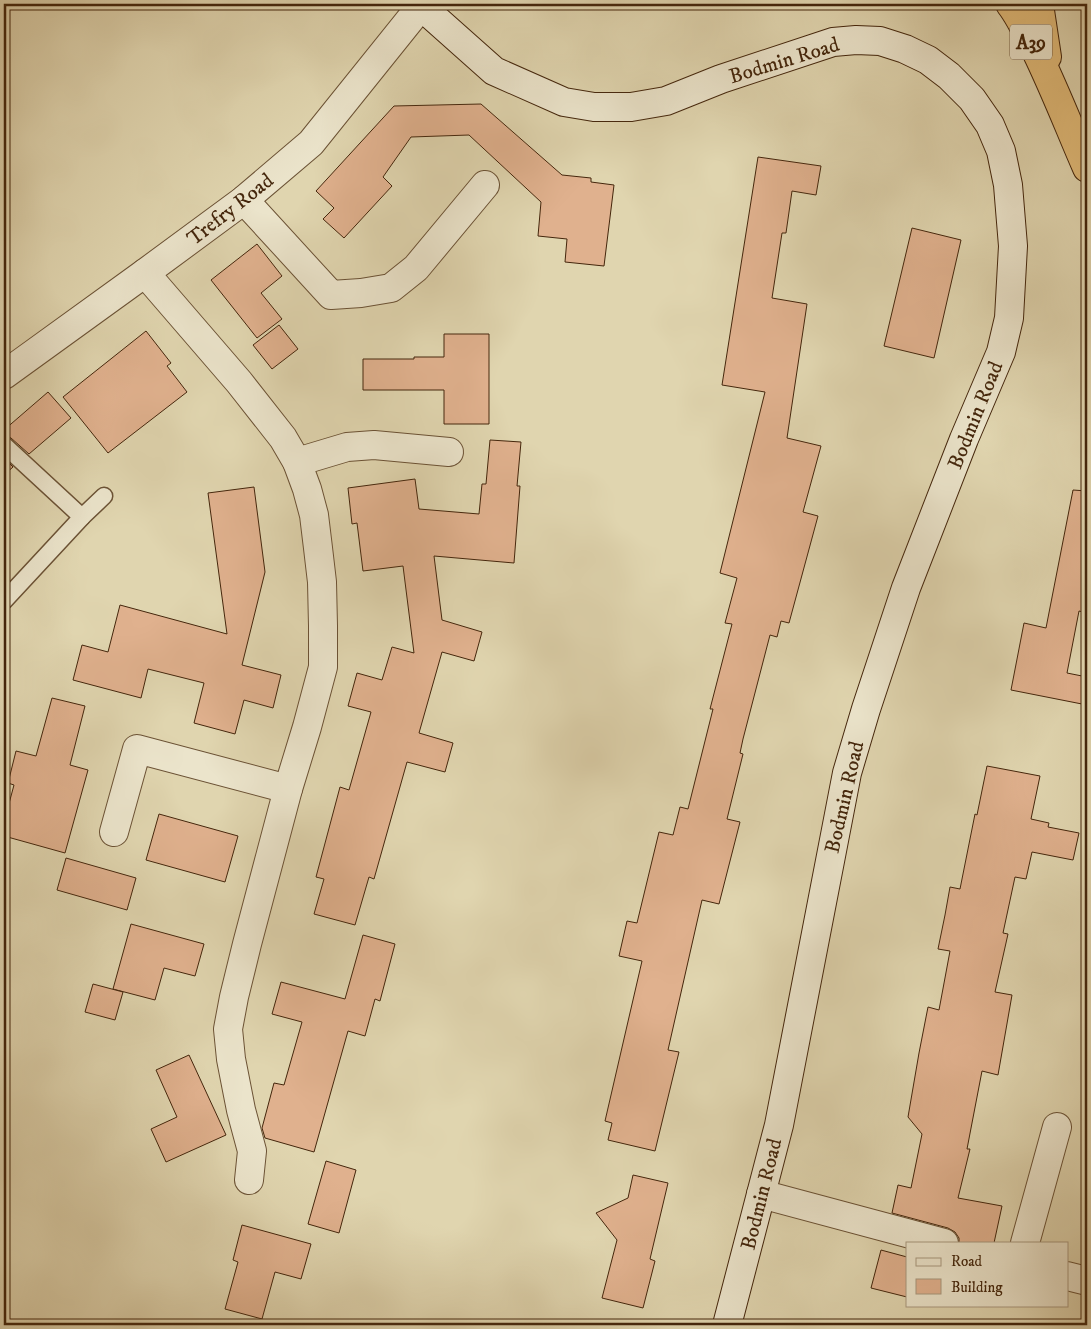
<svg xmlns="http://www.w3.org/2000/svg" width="1091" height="1329" viewBox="0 0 1091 1329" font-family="'IM FELL DW Pica',serif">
<rect width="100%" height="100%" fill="#e0d5af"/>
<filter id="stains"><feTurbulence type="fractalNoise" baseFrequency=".004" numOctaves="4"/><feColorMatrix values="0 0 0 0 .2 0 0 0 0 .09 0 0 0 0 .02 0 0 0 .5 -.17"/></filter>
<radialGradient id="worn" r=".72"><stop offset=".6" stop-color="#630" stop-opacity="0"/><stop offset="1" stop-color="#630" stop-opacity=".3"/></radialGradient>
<g fill="#e0b18e" stroke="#44260c">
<path d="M481,104L562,175L591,178V182L614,185L604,266L565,262L567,239L538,236L541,202L469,135L411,137L383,177L392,186L344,238L323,219L334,208L316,191L394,106Z"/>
<path d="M758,157L821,166L816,195L792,191L786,233H782L772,298L807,304L787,438L821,446L803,512L818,516L789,623L781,621L777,637L770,635L743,739L740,753L743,754L727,819L740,822L719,904L702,900L668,1050L679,1052L655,1151L608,1140L612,1123L605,1121L642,961L619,956L627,921L637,923L659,832L673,835L680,807L688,809L713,709H710L732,624L725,623L737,578L720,573L765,392L722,385Z"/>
<path d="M912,228L961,240L934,358L884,346Z"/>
<path d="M257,244L282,276L261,293L282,319L257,338L211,280Z"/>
<path d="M279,325L298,349L272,369L253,345Z"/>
<path d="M146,331L171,363L167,366L187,392L108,453L63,397Z"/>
<path d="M444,334H489V424H444V390H363V359H414V357H444Z"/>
<path d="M48,392L71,418L29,454L11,438L4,435V430Z"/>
<path d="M490,440L521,442L517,486H520L514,563L434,556L442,620L482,632L474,661L442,652L419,733L453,743L445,772L407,762L374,879L369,877L355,925L314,914L324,879L316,877L340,787L349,790L371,712L348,706L357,673L382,680L392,647L414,653L403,566L363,571L357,523L352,524L348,488L415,479L419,509L479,514L482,484H486Z"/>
<path d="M4,458L13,467L4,475Z"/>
<path d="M254,487L265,572L242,665L281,675L273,708L244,700L235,734L194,723L204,683L148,669L141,698L73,680L82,645L108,652L120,605L227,634L208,493Z"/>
<path d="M1073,490L1087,491V613L1079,611L1067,673L1087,677V705L1011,690L1024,623L1046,628Z"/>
<path d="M52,698L85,706L70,765L88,770L65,853L4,836V822L14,785L8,783L16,751L36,756Z"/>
<path d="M987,766L1040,776L1031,819L1049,823L1048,827L1079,833L1073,860L1032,852L1026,879L1015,877L1003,933L1008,934L995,992L1012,995L998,1075L982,1071L967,1149H970L958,1198L1002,1206L994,1243H959V1238L955,1232L948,1228L892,1213L898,1185L911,1188L922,1134L908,1117L919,1053L928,1007L939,1010L950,951L938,949L945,915L950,887L960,889L975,814L977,815Z"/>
<path d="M159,814L238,836L225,882L146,860Z"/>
<path d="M66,858L136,878L127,910L57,890Z"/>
<path d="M131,924L204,944L195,976L164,968L155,1000L113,989Z"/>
<path d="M363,935L395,944L380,1001L375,999L365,1036L348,1031L314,1152L265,1138L262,1128L274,1083L284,1085L302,1022L272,1014L281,982L345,999Z"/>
<path d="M93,984L123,992L115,1020L85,1012Z"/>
<path d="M189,1055L226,1135L166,1162L151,1129L177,1117L156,1070Z"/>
<path d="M326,1161L356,1170L339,1233L308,1224Z"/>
<path d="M633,1175L668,1183L650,1259L655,1261L643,1308L602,1298L617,1240L596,1213L628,1198Z"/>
<path d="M242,1225L311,1244L301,1279L275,1272L262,1319L225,1309L238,1262L233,1260Z"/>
<path d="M881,1250L907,1257V1297L871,1288Z"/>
</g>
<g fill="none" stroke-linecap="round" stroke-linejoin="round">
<g stroke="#6b5235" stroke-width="19">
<g id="lane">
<path d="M4,445L82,517"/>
<path d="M4,601L82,517L104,496"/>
</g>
</g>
<g stroke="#6b5235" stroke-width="30">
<g id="street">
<path d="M244,200L331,295L361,293L391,288L416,268L485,185"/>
<path d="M145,273L239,382L283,438L297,462L307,489L314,515L318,548L322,582L323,626V667L307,727L288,789L247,944L234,997L228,1029L231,1059L241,1110L252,1151L249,1180"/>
<path d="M4,375L145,273L244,200L311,143L421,6"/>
<path d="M297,462L347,447L374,445L449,452"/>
<path d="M114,832L137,749L288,789"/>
<path d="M761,1194L944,1243"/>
<path d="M1025,1243L1057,1127"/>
<path d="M1067,1276L1087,1281"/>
</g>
</g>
<g stroke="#44260c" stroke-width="30">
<path id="secondary" d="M423,4L421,6L494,71L564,102L594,107H631L666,101L721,79L833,42L856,40L880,41L905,49L928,60L949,76L972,99L990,125L1001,151L1008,185L1013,246L1009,318L1001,352L964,439L906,588L866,709L847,773L779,1125L727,1325"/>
</g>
<g stroke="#44260c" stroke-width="30">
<g id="highway">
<path d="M1010,4C1021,18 1028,35 1036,51C1055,90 1070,129 1087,168"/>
<path d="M1039,4L1047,57"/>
</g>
</g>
<use href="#lane" stroke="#ebe4cb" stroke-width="16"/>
<use href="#street" stroke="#ebe4cb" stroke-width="28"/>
<use href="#secondary" stroke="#ebe4cb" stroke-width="28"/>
<use href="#highway" stroke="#e0ba78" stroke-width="28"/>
</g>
<g text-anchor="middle" stroke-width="5" stroke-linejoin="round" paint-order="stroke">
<rect fill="#ebe4cb" stroke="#765f45" stroke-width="1" x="1010" y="24.5" width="42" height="35" rx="4"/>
<g font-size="20" font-weight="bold" fill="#44260c">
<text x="1031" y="49">A39</text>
</g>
<g font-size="21" fill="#44260c" stroke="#ebe4cb">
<text transform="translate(784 60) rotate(-17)" y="7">Bodmin Road</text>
<text transform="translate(230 209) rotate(-38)" y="7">Trefry Road</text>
<text transform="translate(975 415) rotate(-68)" y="7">Bodmin Road</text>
<text transform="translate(844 797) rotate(-77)" y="7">Bodmin Road</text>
<text transform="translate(761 1194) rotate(-76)" y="7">Bodmin Road</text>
</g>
</g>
<rect width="1091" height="1329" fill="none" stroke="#e0d5af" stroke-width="20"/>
<rect x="5" y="5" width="1081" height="1319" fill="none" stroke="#44260c" stroke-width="2.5"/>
<rect x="10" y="10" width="1071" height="1309" fill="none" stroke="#44260c"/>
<rect x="906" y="1242" width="162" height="65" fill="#ebe4cb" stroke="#a8987f"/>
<rect x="916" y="1258" width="25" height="8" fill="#ebe4cb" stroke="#a8987f"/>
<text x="951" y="1266" font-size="15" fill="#44260c">Road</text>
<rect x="916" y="1279" width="25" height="15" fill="#e0b18e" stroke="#a8987f"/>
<text x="951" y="1292" font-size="15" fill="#44260c">Building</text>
<rect width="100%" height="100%" filter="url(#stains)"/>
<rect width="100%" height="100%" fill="url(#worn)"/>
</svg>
